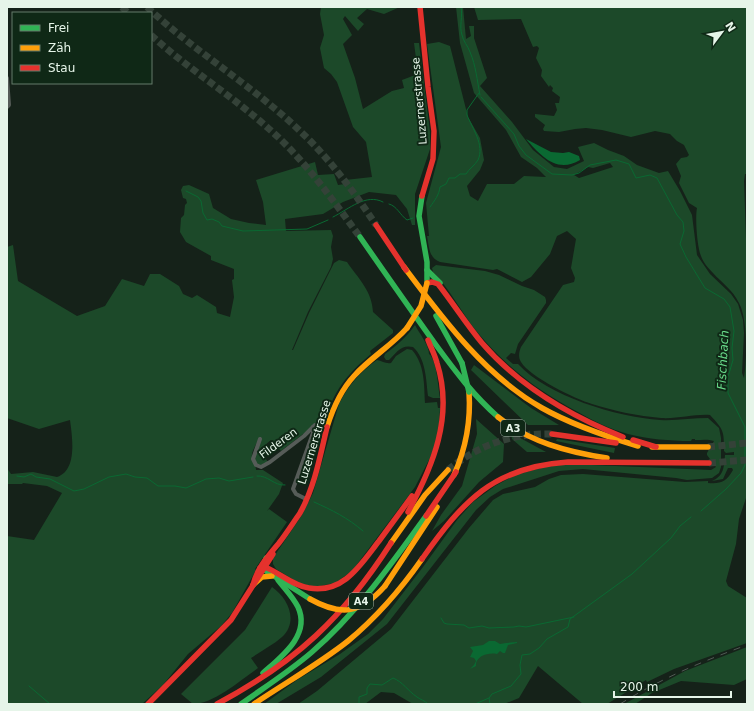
<svg xmlns="http://www.w3.org/2000/svg" width="754" height="711" viewBox="0 0 754 711" font-family="'DejaVu Sans',sans-serif">
<rect width="100%" height="100%" fill="#152219"/>
<g fill="#1c4929" fill-rule="evenodd">
<path d="M321,7H400L384,14L367,9L357,18L364,24L358,31L345,16L343,19L352,35L343,44L355,78L363,109L392,91L404,88L402,80L418,74L414,43H419L430,132V149L415,194V225H412L407,209L396,195L369,192L343,202L323,214L285,219L286,231L331,230L333,236L331,247L333,259L331,267L308,312L292,350H293L309,313L334,263L339,260L347,262L349,265C360,280 372,292 373,312L393,330V333L370,351L371,354C347,374 333,391 325,422L315,423L307,431L281,451L271,440L259,450L268,462L261,465L257,464L254,458L258,440C256,445 251,452 252,457C253,462 256,465 256,470H263L283,483L279,494L267,511L269,509L287,522L255,569L256,570L232,613L221,626L188,654L163,685L142,704H7V536L34,540L62,493L47,486L23,483L22,484H7V468L11,474L33,472L57,477C78,470 72,436 70,420L39,429L7,418V247L13,245L18,281L77,316L105,306L122,279L144,286L150,274H160L179,286L183,294L192,298L197,295L216,307L217,313L230,317L234,297L232,280L234,279V269L211,260V256L186,242L180,232L181,218L184,215L185,205L187,203L186,199L183,198L181,190L183,186L189,185L209,194L213,208L231,219L249,223L266,225L263,202L256,180L315,162L318,175L334,174L338,185L345,184V180L372,177L366,142L353,127L337,82L331,74L324,68L320,48L324,35L320,14Z"/>
<path d="M456,7H463L466,39L471,36L469,26H474V38L487,78L480,86L512,122L533,150L554,167L567,169L584,161L578,147L594,143L608,150L624,156L637,165L659,173L668,171L680,191L692,215L697,255L710,274L731,294L738,304L743,320L744,333L742,373L744,378C747,359 748,320 739,303C733,290 722,283 713,273C708,268 703,262 701,256C697,247 695,217 697,208L689,203L679,183L681,176L676,164L681,158L687,157L689,155L684,145L677,141L670,134L655,131L631,137L602,130L586,128L575,129L559,132L544,131L543,129L545,125L535,117V114L554,116L557,110L555,103H559L560,97L552,91L553,88L550,85L549,87L541,76L542,70L536,58L539,48L537,46L533,47L521,19L478,20L474,7H747V174H745L744,181L746,238L747,240V495L739,519L736,544L726,581L728,586L747,598V643L674,669L647,682L646,680L607,704H583L538,666L519,698L504,704H413L394,693L381,692L365,704H298L317,691L391,629L469,528L493,500L503,494L535,487L549,479L561,475L583,474L685,482L708,481V483C721,484 726,482 733,470L732,468H728L723,479L712,481C724,476 724,467 725,455H734V452L726,453L724,451C724,431 724,430 710,415C694,414 678,419 661,418C638,416 614,411 592,404C575,399 530,377 521,362C518,357 519,352 521,347L563,285L574,282L575,278L571,268L576,239L567,231L557,236L550,254L531,277L522,282L497,269L493,270L440,262C429,258 429,247 427,236H429L426,203L441,147L427,44L439,42L450,46L468,117L480,138L484,160L480,170L467,186L470,196L478,201L487,184H514L524,176L546,177L537,168L521,157L506,130L474,93L460,43ZM610,163L613,167L579,178L574,175L588,167L593,168Z"/>
<path d="M436,265L485,271L499,275L522,286L534,290L545,297L546,300V303L518,344L515,354L511,353L506,358L513,364H518C547,396 617,417 660,420C676,421 692,418 708,418L719,428L721,438V467L719,473L712,478L687,480L676,478L583,469L559,471L503,489L490,497L476,510L387,624L321,677L276,704H264L297,680L340,654L368,634L383,619L423,567L457,520L473,502L495,486L515,475L545,467L559,465H592L711,470L716,467L707,455V453L714,441C708,439 702,440 695,440V439H692L691,441C670,441 648,439 628,434C610,429 593,421 578,412C540,392 506,367 478,333C462,314 451,290 433,272L432,268Z"/>
<path d="M415,325C419,333 429,345 429,354C437,360 438,387 440,398H433L428,396C426,379 426,359 413,347C401,344 396,353 389,360H386L384,357L385,354C396,346 407,337 415,325Z"/>
<path d="M407,349L412,350C425,365 424,384 425,403L437,402L438,408H440L439,424L436,442L430,458L415,487L352,571L335,583L315,587L299,583L276,569L273,564V558L302,515L313,493L339,404C348,386 360,372 377,360C382,361 386,364 391,363L396,356Z"/>
<path d="M474,365L531,408L559,425H528L471,370Z"/>
<path d="M476,419L504,444L503,462L479,482L444,521L432,531L441,515L462,486L477,434Z"/>
<path d="M511,433L546,452H527L512,439Z"/>
<path d="M557,439L615,448L614,453L556,441Z"/>
<path d="M272,587C288,598 299,621 282,637C273,645 261,651 251,658L258,668C241,680 213,704 193,704L181,694L245,630Z"/>
<path d="M747,647V679L734,685L681,681L652,693L635,704H624L685,671Z"/>
</g>
<g fill="#0a6932">
<path d="M526,139L551,152L563,153L569,152L579,156L580,160C557,174 541,156 526,139Z"/>
<path d="M489,641H495L500,644L506,643L517,642V643L508,645L505,653H503L500,651L497,654C489,652 475,656 476,666L470,669L474,665L476,661L474,658L470,657L473,651L470,647L483,645Z"/>
</g>
<g fill="none" stroke-linecap="round" stroke-linejoin="round">
<g stroke="#0a6932" stroke-width="1">
<path d="M461,7C463,16 459,27 462,35C463,41 468,46 470,52C476,66 477,80 480,95"/>
<path d="M481,97L514,134L519,146L526,155L552,174L572,175L579,173L590,165L616,160L629,164L636,178L650,175L657,178L677,215L683,222L684,231L680,244L686,257L705,288L724,299L730,307L734,331L732,348L733,360L728,377V393L745,427V465L741,473L726,489L701,511"/>
<path d="M186,191L198,197L201,201L203,213L207,220L212,219L219,222L222,226L243,231L307,229L328,220"/>
<path d="M389,204C397,206 400,215 407,220L413,218"/>
<path d="M430,207C435,200 439,195 440,187L446,184L449,178H455L460,174H466C469,169 475,165 478,160C485,145 472,128 467,115V110L479,93"/>
<path d="M333,217C349,209 366,193 383,202"/>
<path d="M17,476L24,477L31,474L36,477L50,479L74,491L84,489L109,477L126,474L135,477L147,478L158,486H175L186,488L206,479L219,478L229,481L253,477"/>
<path d="M257,476C268,475 274,486 285,485"/>
<path d="M314,502C332,510 348,518 363,531"/>
<path d="M441,618L444,623L447,624L464,625L469,628L482,626L489,628L514,627L519,626L526,627L574,617"/>
<path d="M29,686L50,704"/>
<path d="M359,704V697L367,694V688L370,684L382,685L393,678C403,682 408,691 417,697C421,700 424,700 428,704"/>
<path d="M475,704L489,698"/>
<path d="M490,704L489,698L492,694L511,686L521,674L520,665L522,655L530,654L539,648L547,639L568,627L570,619L632,574L671,538L680,526L691,517"/>
</g>
<g stroke="#344238" stroke-width="7" stroke-dasharray="7 3.5" stroke-linecap="butt">
<path d="M122,7L128,13"/>
<path d="M147,7C195,52 253,86 300,131C330,159 354,192 376,225"/>
<path d="M151,35C187,68 231,95 268,128C304,159 332,199 360,237"/>
<path d="M708,447L747,443"/>
<path d="M709,463L747,460"/>
<path d="M448,470C478,445 513,433 552,434"/>
</g>
<g stroke="#565c58" stroke-width="4">
<path d="M7,78L9,105L7,107"/>
<path d="M260,439L253,459L256,465L261,467L270,462L304,436L315,425L322,424L328,425"/>
<path d="M306,499L296,494L293,489L313,433V427"/>
</g>
<g stroke="#30b455" stroke-width="5.5">
<path d="M422,196L419,216L427,262V283"/>
<path d="M360,237C385,273 410,309 436,345C455,371 474,396 498,417"/>
<path d="M427,270L440,283"/>
<path d="M436,316L462,363"/>
<path d="M266,558L263,567L266,571L310,599"/>
<path d="M263,673C281,657 311,635 298,607C293,597 285,589 278,580"/>
<path d="M241,704C265,687 290,671 312,652C357,613 392,563 426,516"/>
</g>
<g stroke="#ff9f0a" stroke-width="5.5">
<path d="M404,267C443,319 484,375 542,408C572,425 605,436 638,446"/>
<path d="M498,417C530,442 567,452 607,458"/>
<path d="M327,427C333,408 341,390 354,376C370,358 391,346 407,328"/>
<path d="M652,447H708"/>
<path d="M454,475C466,448 471,421 469,392"/>
<path d="M391,543L425,495L448,470"/>
<path d="M253,585L262,577L272,576"/>
<path d="M385,586L437,507"/>
<path d="M254,704C285,683 319,664 348,641C377,617 401,589 422,559"/>
</g>
<g stroke="#e5322d" stroke-width="5.5">
<path d="M420,7L428,87L434,131L433,159L422,196"/>
<path d="M376,225L406,270"/>
<path d="M427,283L432,282L438,284C453,303 466,324 482,343C520,387 570,416 623,437"/>
<path d="M552,434L616,443"/>
<path d="M633,440L656,447"/>
<path d="M408,512C433,466 454,416 437,363C435,355 431,348 428,340"/>
<path d="M426,516L456,472"/>
<path d="M422,559C463,501 493,467 568,462L709,463"/>
<path d="M260,568L265,567C280,573 293,586 309,588C344,594 361,564 379,541C390,526 401,511 412,496"/>
<path d="M253,585C257,568 268,556 279,543C286,534 293,523 300,513C315,486 320,456 327,427"/>
<path d="M148,704L231,620L273,554"/>
<path d="M217,704C296,662 343,618 391,543"/>
</g>
<path stroke="#515954" stroke-width="1" stroke-dasharray="7 7" stroke-linecap="butt" d="M620,704C660,679 703,661 747,645"/>
<path stroke="#30b455" stroke-width="5.5" d="M462,363L469,392"/>
<g stroke="#ff9f0a" stroke-width="5.5">
<path d="M407,328L421,306L427,283"/>
<path d="M310,599C342,617 361,613 385,586"/>
</g>
</g>
<g text-anchor="middle" stroke-width="4" stroke-linejoin="round" paint-order="stroke">
<g fill="#0f2816" stroke="#a6b8aa" stroke-width="1">
<rect x="501" y="420" width="24" height="16" rx="3"/>
<rect x="349" y="593" width="24" height="16" rx="3"/>
</g>
<g font-size="10" font-weight="bold" fill="#e6f5e9">
<text x="513" y="432">A3</text>
<text x="361" y="605">A4</text>
</g>
<g font-size="11" fill="#e6f5e9" stroke="#0f2816">
<text transform="translate(419 101) rotate(-95)" y="4">Luzernerstrasse</text>
<text transform="translate(314 442) rotate(-73)" y="4">Luzernerstrasse</text>
<text transform="translate(278 443) rotate(-36)" y="4">Filderen</text>
</g>
<g font-size="12" font-style="italic" fill="#69db8a" stroke="#0f2816">
<text transform="translate(723 360) rotate(-87)" y="4">Fischbach</text>
</g>
</g>
<rect width="754" height="711" fill="none" stroke="#e6f5e9" stroke-width="16"/>
<rect x="12" y="12" width="140" height="72" fill="#0f2816" stroke="#657a6a"/>
<rect x="20" y="25" width="20" height="6" fill="#30b455" stroke="#657a6a"/>
<text x="48" y="32" font-size="12" fill="#e6f5e9">Frei</text>
<rect x="20" y="45" width="20" height="6" fill="#ff9f0a" stroke="#657a6a"/>
<text x="48" y="52" font-size="12" fill="#e6f5e9">Zäh</text>
<rect x="20" y="65" width="20" height="6" fill="#e5322d" stroke="#657a6a"/>
<text x="48" y="72" font-size="12" fill="#e6f5e9">Stau</text>
<g transform="translate(722 32) rotate(58)" stroke="#0f2816" stroke-width="3" paint-order="stroke">
<path d="M0-3L7 15L0 10L-7 15Z" fill="#e6f5e9"/>
<text y="-6" font-size="11" font-weight="bold" text-anchor="middle" fill="#e6f5e9">N</text>
</g>
<path d="M614 691v6h117v-6" fill="none" stroke="#e6f5e9" stroke-width="2"/>
<text x="620" y="691" font-size="12" fill="#e6f5e9" stroke="#0f2816" stroke-width="3" paint-order="stroke">200 m</text>
</svg>
